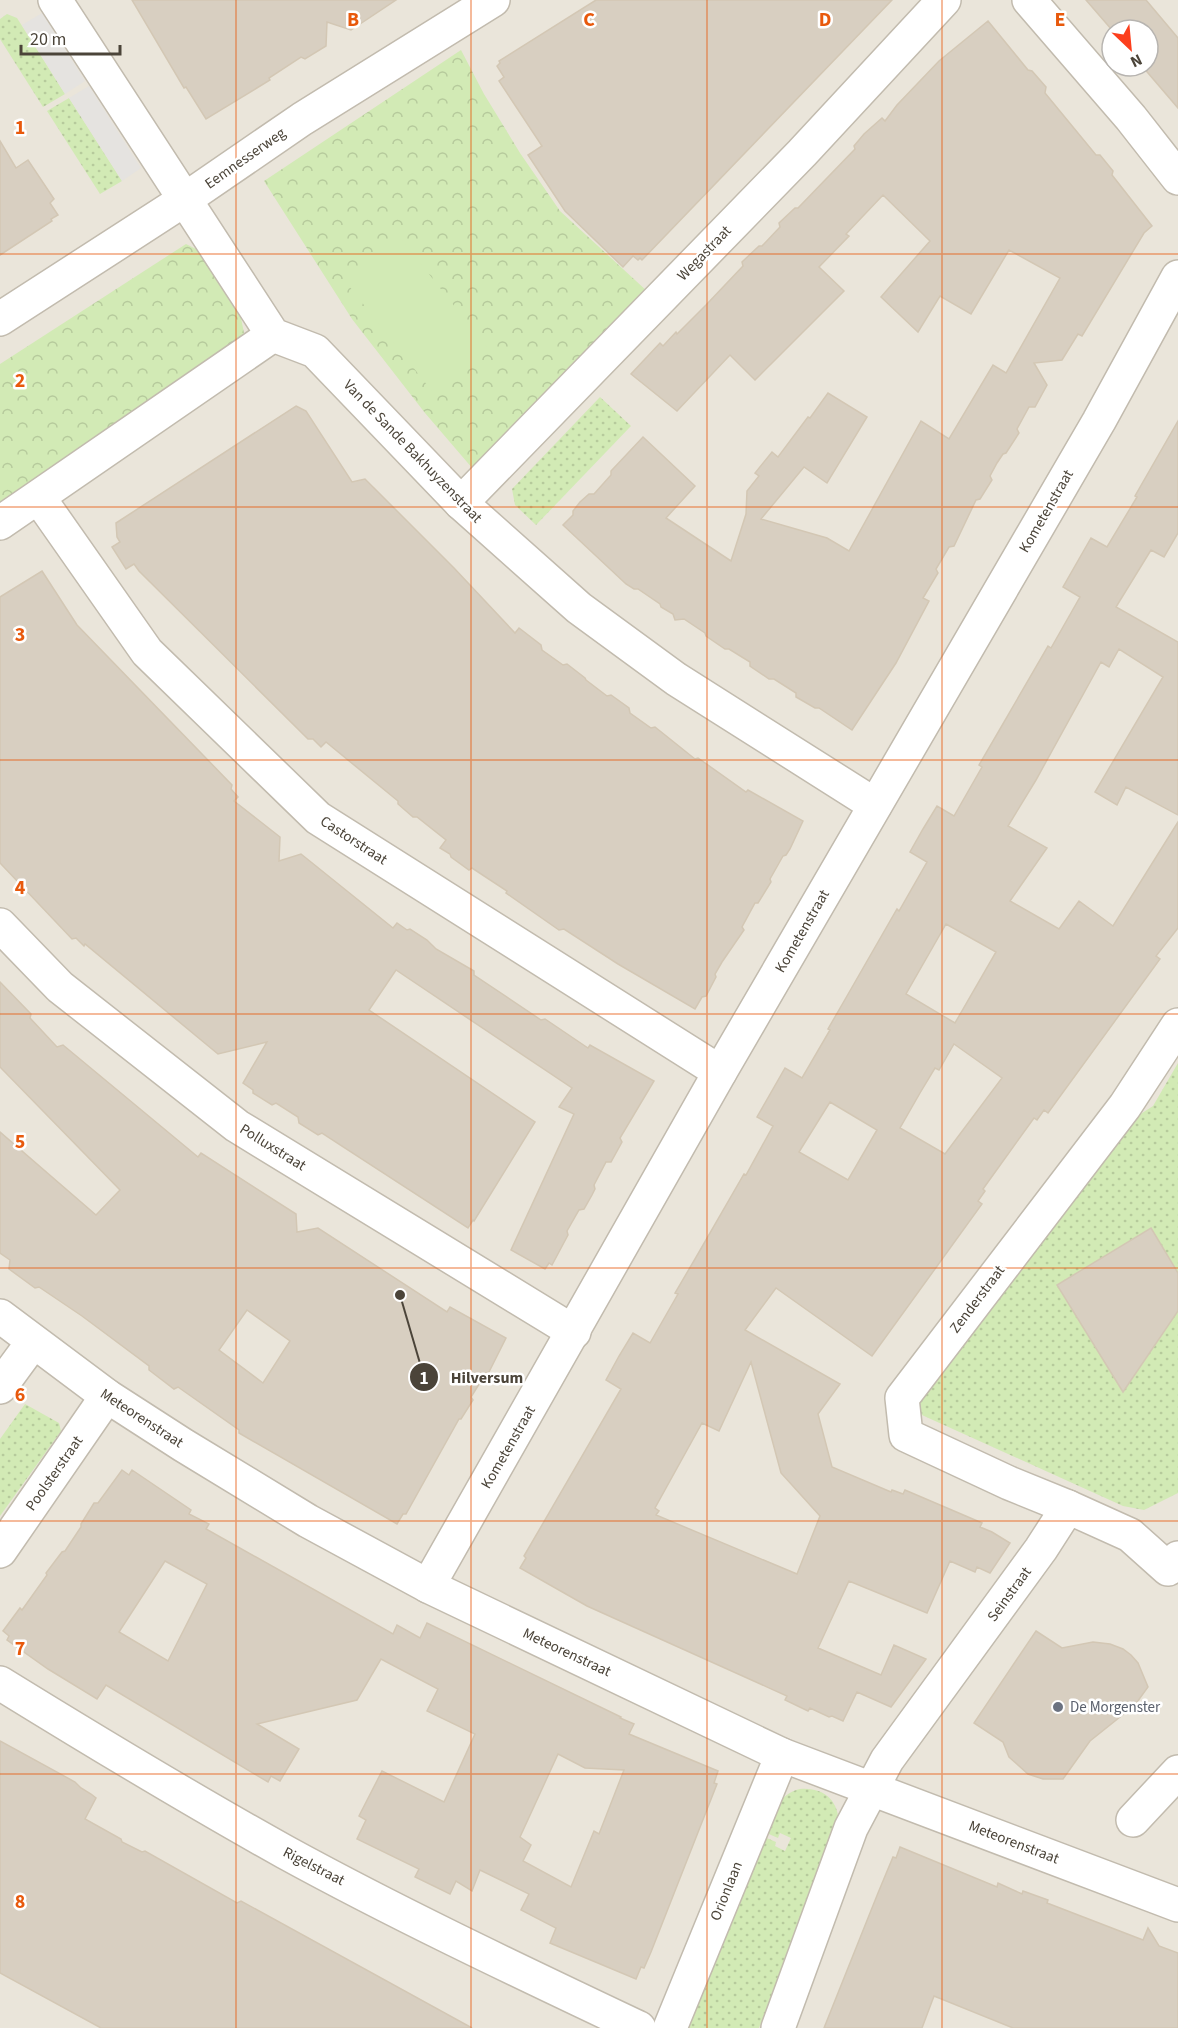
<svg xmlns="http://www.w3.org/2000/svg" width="1178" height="2028" viewBox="0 0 1178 2028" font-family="'Source Sans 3',sans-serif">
<defs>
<pattern id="grass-dots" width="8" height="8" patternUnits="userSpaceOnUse" patternTransform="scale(1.5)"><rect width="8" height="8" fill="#d2eab5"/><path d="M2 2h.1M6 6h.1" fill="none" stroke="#b6ca9c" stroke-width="1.8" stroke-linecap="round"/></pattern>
<pattern id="forest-crowns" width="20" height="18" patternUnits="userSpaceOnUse" patternTransform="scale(1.5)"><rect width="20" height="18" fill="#d2eab5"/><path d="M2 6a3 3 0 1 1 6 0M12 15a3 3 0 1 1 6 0" fill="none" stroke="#b6ca9c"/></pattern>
</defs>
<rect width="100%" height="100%" fill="#f6f3ec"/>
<path fill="#eae5da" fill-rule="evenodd" d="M0,0H1178V2028H0ZM1112,30H1148V66H1112Z"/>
<g fill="url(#grass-dots)">
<path d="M7,14L17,18L65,94L43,107L0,39V19Z"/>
<path d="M69,98L122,181L100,194L47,111Z"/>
<path d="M600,397L631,426L536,525L515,505L512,489Z"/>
<path d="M1178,1063V1493L1144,1510L1123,1506L913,1411L914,1407L1114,1131L1153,1106Z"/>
<path d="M25,1404L59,1423L61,1431L0,1516V1439Z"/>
<path d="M800,1789C828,1787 842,1805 838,1832L759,2028H685L762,1836L776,1842L775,1846L785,1851L791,1838L780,1833L778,1838L764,1832C773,1814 778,1794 800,1789Z"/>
</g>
<g fill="url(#forest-crowns)">
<path d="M461,50L484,94L520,153L560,211L648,292L473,469L425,413L352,319L264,181Z"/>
<path d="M186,244L200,251L240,313L244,333L239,351L0,506V364Z"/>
</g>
<path fill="#d2eab5" d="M402,240L490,351L435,395L349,286Z"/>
<g fill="#e5e3e0">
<path d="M42,13L85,81L65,94L22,25Z"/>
<path d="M89,86L141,168L122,181L69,98Z"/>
</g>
<g fill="#d8cfc1" stroke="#d3c7b4" stroke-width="1.5" fill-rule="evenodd">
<path d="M132,0H396L351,30L327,22L326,46L305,59L301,57L269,78L270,80L206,119L186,87L184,88Z"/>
<path d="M596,0H892L642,260L640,258L638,260L633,256L623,267L565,211L528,155L542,146L499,81L504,77L497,66L500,63L499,61Z"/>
<path d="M1086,0H1146L1178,38V108L1142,66H1148V30H1112Z"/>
<path d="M988,21L1028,70L1032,71L1046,87L1045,93L1096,155H1100L1113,171L1112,175L1152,226L1144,233L1082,336L1078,334L1062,360L1034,363L1047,385L1035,407H1029L1017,429L1019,433L1006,453L1003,454L997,463L990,476L992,480L980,499L976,500L954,546L949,547L936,569L938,573L923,598L929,601L896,663L852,730L819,708H815L796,697V693L774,679H769L750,666V662L729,649H725L706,636L705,633L684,619L675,620L673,614L661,607L660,604L638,589H634L626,584L563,525L573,515V511L580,502L589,494H594L611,475V471L643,437L695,486L666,518L731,561L746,514L747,491L759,476L755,473L772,452L778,457L808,417L810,418L828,393L867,417L827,483L804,467L761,519L827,538L849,551L921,421L949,439L993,365L1006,373L1060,278L1009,250L971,314L940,296L918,332L881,297L930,241L883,195L846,234L849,236L819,267L844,291L755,380L730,355L677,411L631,374L660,343L663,346L676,332L677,334L706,305L743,266L742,262L759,246H762L780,227L779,223L795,208H798L855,149L854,146L864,134L882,118L885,121L897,105L939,61Z"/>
<path d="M0,141L16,168L28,160L54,199L50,203L58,215L51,219L52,221L0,255Z"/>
<path d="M296,406L306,411L352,482L365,479L454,568L515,633L519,628L541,645L542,650L563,665L567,664L585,678L586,680L607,696L611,695L629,708L630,713L651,728L655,727L695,759L698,758L746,792L748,790L803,821L790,849L786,855L783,856L770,879L771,882L758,903H755L742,927L744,930L722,962L715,974L716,977L706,996L702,997L695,1009L618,964L564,929L559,930L506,893L507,891L472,868L469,870L451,857L450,854L440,848L446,840L417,817H413L398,804V801L326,742L321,747L313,739H308L139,571L134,564L126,569L112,547L120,542L117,537L116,523Z"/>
<path d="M1178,421V533L1164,557L1151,550L1116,607L1178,642V815L1126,787L1117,805L1095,792L1163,677L1119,649L1109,667L1101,662L1036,780L1008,826L1047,848L1010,901L1059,929L1079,901L1113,926L1178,822V928L1156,956L1160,959L1048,1113L1044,1110L1037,1120L1034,1118L983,1189L985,1191L978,1201L982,1204L872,1356L776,1288L745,1330L840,1384L818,1414L832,1467L891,1492L892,1490L903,1494L905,1490L982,1523L980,1527L992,1532L1010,1543L990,1573L977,1567L975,1572L950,1561L927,1613L849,1581L818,1648L881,1675L894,1645L926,1659L891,1707L857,1692L843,1721L832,1716L829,1717L810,1708L808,1711L785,1700L787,1696L587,1606L520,1568L526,1558L524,1556L621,1389L606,1380L619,1356L633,1333L650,1343L678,1294L675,1293L695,1259L744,1174L746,1175L773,1126L757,1117L785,1068L802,1078L830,1030L828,1029L847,996L897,909L899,911L927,862L910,852L923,829L937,806L954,816L982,767L979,765L1000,729L1048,646L1051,648L1080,597L1063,587L1091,538L1107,547L1137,497L1135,496ZM946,924L996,952L955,1023L906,994ZM954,1044L1002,1078L945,1154L900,1128L920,1093L935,1068L939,1070ZM830,1102L877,1130L848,1180L799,1152ZM751,1362L781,1473L820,1516L797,1574L656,1515L659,1511L655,1508L702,1423L719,1431Z"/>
<path d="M42,571L77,625L232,785L231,789L238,797L234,801L280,837L279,861L301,854L393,928L397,923L407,930L410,929L427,940L436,949L474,971V975L541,1020L545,1019L588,1048L590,1045L654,1081L620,1138L622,1142L611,1162H606L594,1185L595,1189L592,1195L584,1209L579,1210L567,1231L568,1235L552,1265L549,1263L545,1269L511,1250L574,1114L559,1107L572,1088L396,970L369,1010L535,1122L474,1221L473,1220L468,1228L322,1133L318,1135L299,1123L298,1117L276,1103L272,1105L253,1093V1090L243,1083L267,1042L218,1054L85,944L84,946L76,938L72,939L0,863V597Z"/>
<path d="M0,982L31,1014L30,1018L57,1047L63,1045L198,1157L201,1153L296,1214L297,1232L318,1228L447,1312L450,1307L506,1338L489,1372L486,1373L471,1397L473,1400L461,1419H459L406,1514H403L397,1524L239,1433V1430L178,1387L174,1389L149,1370V1366L82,1316L39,1287L35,1288L9,1269L10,1260L0,1253V1132L96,1215L120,1190L0,1067ZM247,1310L290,1341L263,1383L219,1350Z"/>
<path d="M1151,1228L1178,1273V1311L1123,1392L1057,1285Z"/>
<path d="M122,1470L129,1475L132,1470L191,1510L189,1514L209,1524L206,1529L393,1634L397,1625L420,1638L427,1623L621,1717L620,1718L634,1724L629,1734L718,1771L714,1783L717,1784L651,1952L644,1968L641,1967L636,1979L550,1943L556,1928L521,1910L529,1894L480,1870L472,1891L456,1881L450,1894L415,1877L419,1869L357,1839L366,1820L359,1816L382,1771L444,1802L475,1734L427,1711L438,1689L381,1659L357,1700L257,1724L299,1749L280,1781L271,1776L268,1782L106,1685L97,1699L48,1669L7,1640L9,1636L3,1631L20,1608L22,1610L47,1575L46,1573L62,1552L65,1551L81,1527V1524L94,1503H98ZM165,1561L207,1584L168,1661L119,1632ZM558,1754L585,1768L624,1770L599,1834L594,1831L571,1887L523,1861L531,1845L520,1837Z"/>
<path d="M1036,1631L1062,1648L1093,1642L1110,1644L1123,1649L1131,1655L1138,1663L1148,1687L1135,1705L1090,1741L1063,1779H1043L1028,1774L1009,1757L1003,1742L974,1723Z"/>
<path d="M0,1741L75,1782L81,1788L91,1794L96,1798L85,1819L121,1839L122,1842L142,1852L145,1851L237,1903L241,1901L472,2028H101L0,1973Z"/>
<path d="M900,1847L997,1887L998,1883L1022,1894L1023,1891L1048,1900L1047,1903L1143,1940L1148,1928L1159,1946L1178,1953V2028H1013L934,1996L922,2028H824L878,1893L893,1857L896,1858Z"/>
</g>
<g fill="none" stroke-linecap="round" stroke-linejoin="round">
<g stroke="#c2bbae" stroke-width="36">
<g id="minor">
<path d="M55,0L273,335L315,351L461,503L579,608L676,679L875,805"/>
<path d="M1029,0L1131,118L1178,178"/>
<path d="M0,319L184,200L302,119L493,0"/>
<path d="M39,498L147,652L318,818L720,1072"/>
<path d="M461,503L802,153L944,0"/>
<path d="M0,523L273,335"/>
<path d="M0,925L60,987L237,1126L574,1332"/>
<path d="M0,1316L107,1396L183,1445L308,1521L428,1586L782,1755L1178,1905"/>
<path d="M0,1387L33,1342"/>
<path d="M1068,1507L1009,1483L906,1435L902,1398L1125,1106L1178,1025"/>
<path d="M0,1551L107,1396"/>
<path d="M428,1586L720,1072L1099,421L1178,277"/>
<path d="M0,1683C94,1741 188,1798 285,1852C400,1915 521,1972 639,2028"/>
<path d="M1133,1820L1178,1772"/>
<path d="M670,2028L782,1755"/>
<path d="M778,2028L851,1828L887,1760L1041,1549L1068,1507L1130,1535L1168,1569L1178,1558"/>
</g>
</g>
<use href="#minor" stroke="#fff" stroke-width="33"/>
</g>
<path fill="none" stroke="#e8590c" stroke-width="1.5" stroke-opacity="0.55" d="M236,0V2028M471,0V2028M707,0V2028M942,0V2028M0,254H1178M0,507H1178M0,760H1178M0,1014H1178M0,1268H1178M0,1521H1178M0,1774H1178"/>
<circle fill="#6b7280" stroke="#fff" stroke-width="2" cx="1058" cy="1707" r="6"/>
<g text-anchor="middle" stroke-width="5" stroke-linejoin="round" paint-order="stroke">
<g font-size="15" fill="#4b4439" stroke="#fff">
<text transform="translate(245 158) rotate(-35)" y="5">Eemnesserweg</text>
<text transform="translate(704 253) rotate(-46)" y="5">Wegastraat</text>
<text transform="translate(413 451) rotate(46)" y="5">Van de Sande Bakhuyzenstraat</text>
<text transform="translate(1046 511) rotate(-60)" y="5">Kometenstraat</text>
<text transform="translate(354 840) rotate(33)" y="5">Castorstraat</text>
<text transform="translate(802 931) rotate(-60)" y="5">Kometenstraat</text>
<text transform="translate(273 1147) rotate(32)" y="5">Polluxstraat</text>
<text transform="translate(977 1299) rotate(-53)" y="5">Zenderstraat</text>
<text transform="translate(142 1418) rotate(33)" y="5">Meteorenstraat</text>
<text transform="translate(508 1447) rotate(-60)" y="5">Kometenstraat</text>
<text transform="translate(54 1473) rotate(-55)" y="5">Poolsterstraat</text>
<text transform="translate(1009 1594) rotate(-54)" y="5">Seinstraat</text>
<text transform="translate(567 1652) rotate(25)" y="5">Meteorenstraat</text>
<text transform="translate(1014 1842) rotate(21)" y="5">Meteorenstraat</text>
<text transform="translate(314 1866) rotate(27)" y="5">Rigelstraat</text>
<text transform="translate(726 1891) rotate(-68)" y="5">Orionlaan</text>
</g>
<g font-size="15" fill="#5b616d" stroke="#fff" text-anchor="start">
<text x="1070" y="1712">De Morgenster</text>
</g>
</g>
<g font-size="20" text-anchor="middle" font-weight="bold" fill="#e8590c" stroke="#fff" stroke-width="5" stroke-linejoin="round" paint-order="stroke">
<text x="353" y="26">B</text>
<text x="589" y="26">C</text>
<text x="825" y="26">D</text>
<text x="1060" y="26">E</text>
<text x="20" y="134">1</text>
<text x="20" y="387">2</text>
<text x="20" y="641">3</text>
<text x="20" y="894">4</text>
<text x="20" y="1148">5</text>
<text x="20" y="1401">6</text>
<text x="20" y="1655">7</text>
<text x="20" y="1908">8</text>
</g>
<path fill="none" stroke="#4b4439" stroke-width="2" d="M400 1295L424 1377"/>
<g fill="#4b4439" stroke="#fff" stroke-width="2">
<circle cx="400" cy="1295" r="6"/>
<circle cx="424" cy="1377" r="15"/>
</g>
<g font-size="18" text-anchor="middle" font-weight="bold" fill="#fff">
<text x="424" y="1384">1</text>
</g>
<g font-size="16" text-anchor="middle" font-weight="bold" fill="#4b4439" stroke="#fff" stroke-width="5" stroke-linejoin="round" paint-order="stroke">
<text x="487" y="1383">Hilversum</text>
</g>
<g transform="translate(1130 48) rotate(154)"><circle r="28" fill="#ffffff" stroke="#b7b4b0" stroke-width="1.5"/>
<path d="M0-4.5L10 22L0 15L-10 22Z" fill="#fc3f1d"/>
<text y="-9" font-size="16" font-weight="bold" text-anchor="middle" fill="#4b4439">N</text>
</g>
<path d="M21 45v9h99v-9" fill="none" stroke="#4b4439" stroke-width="3"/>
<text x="30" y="45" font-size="18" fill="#4b4439" stroke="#ffffff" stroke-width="4.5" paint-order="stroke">20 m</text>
</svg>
